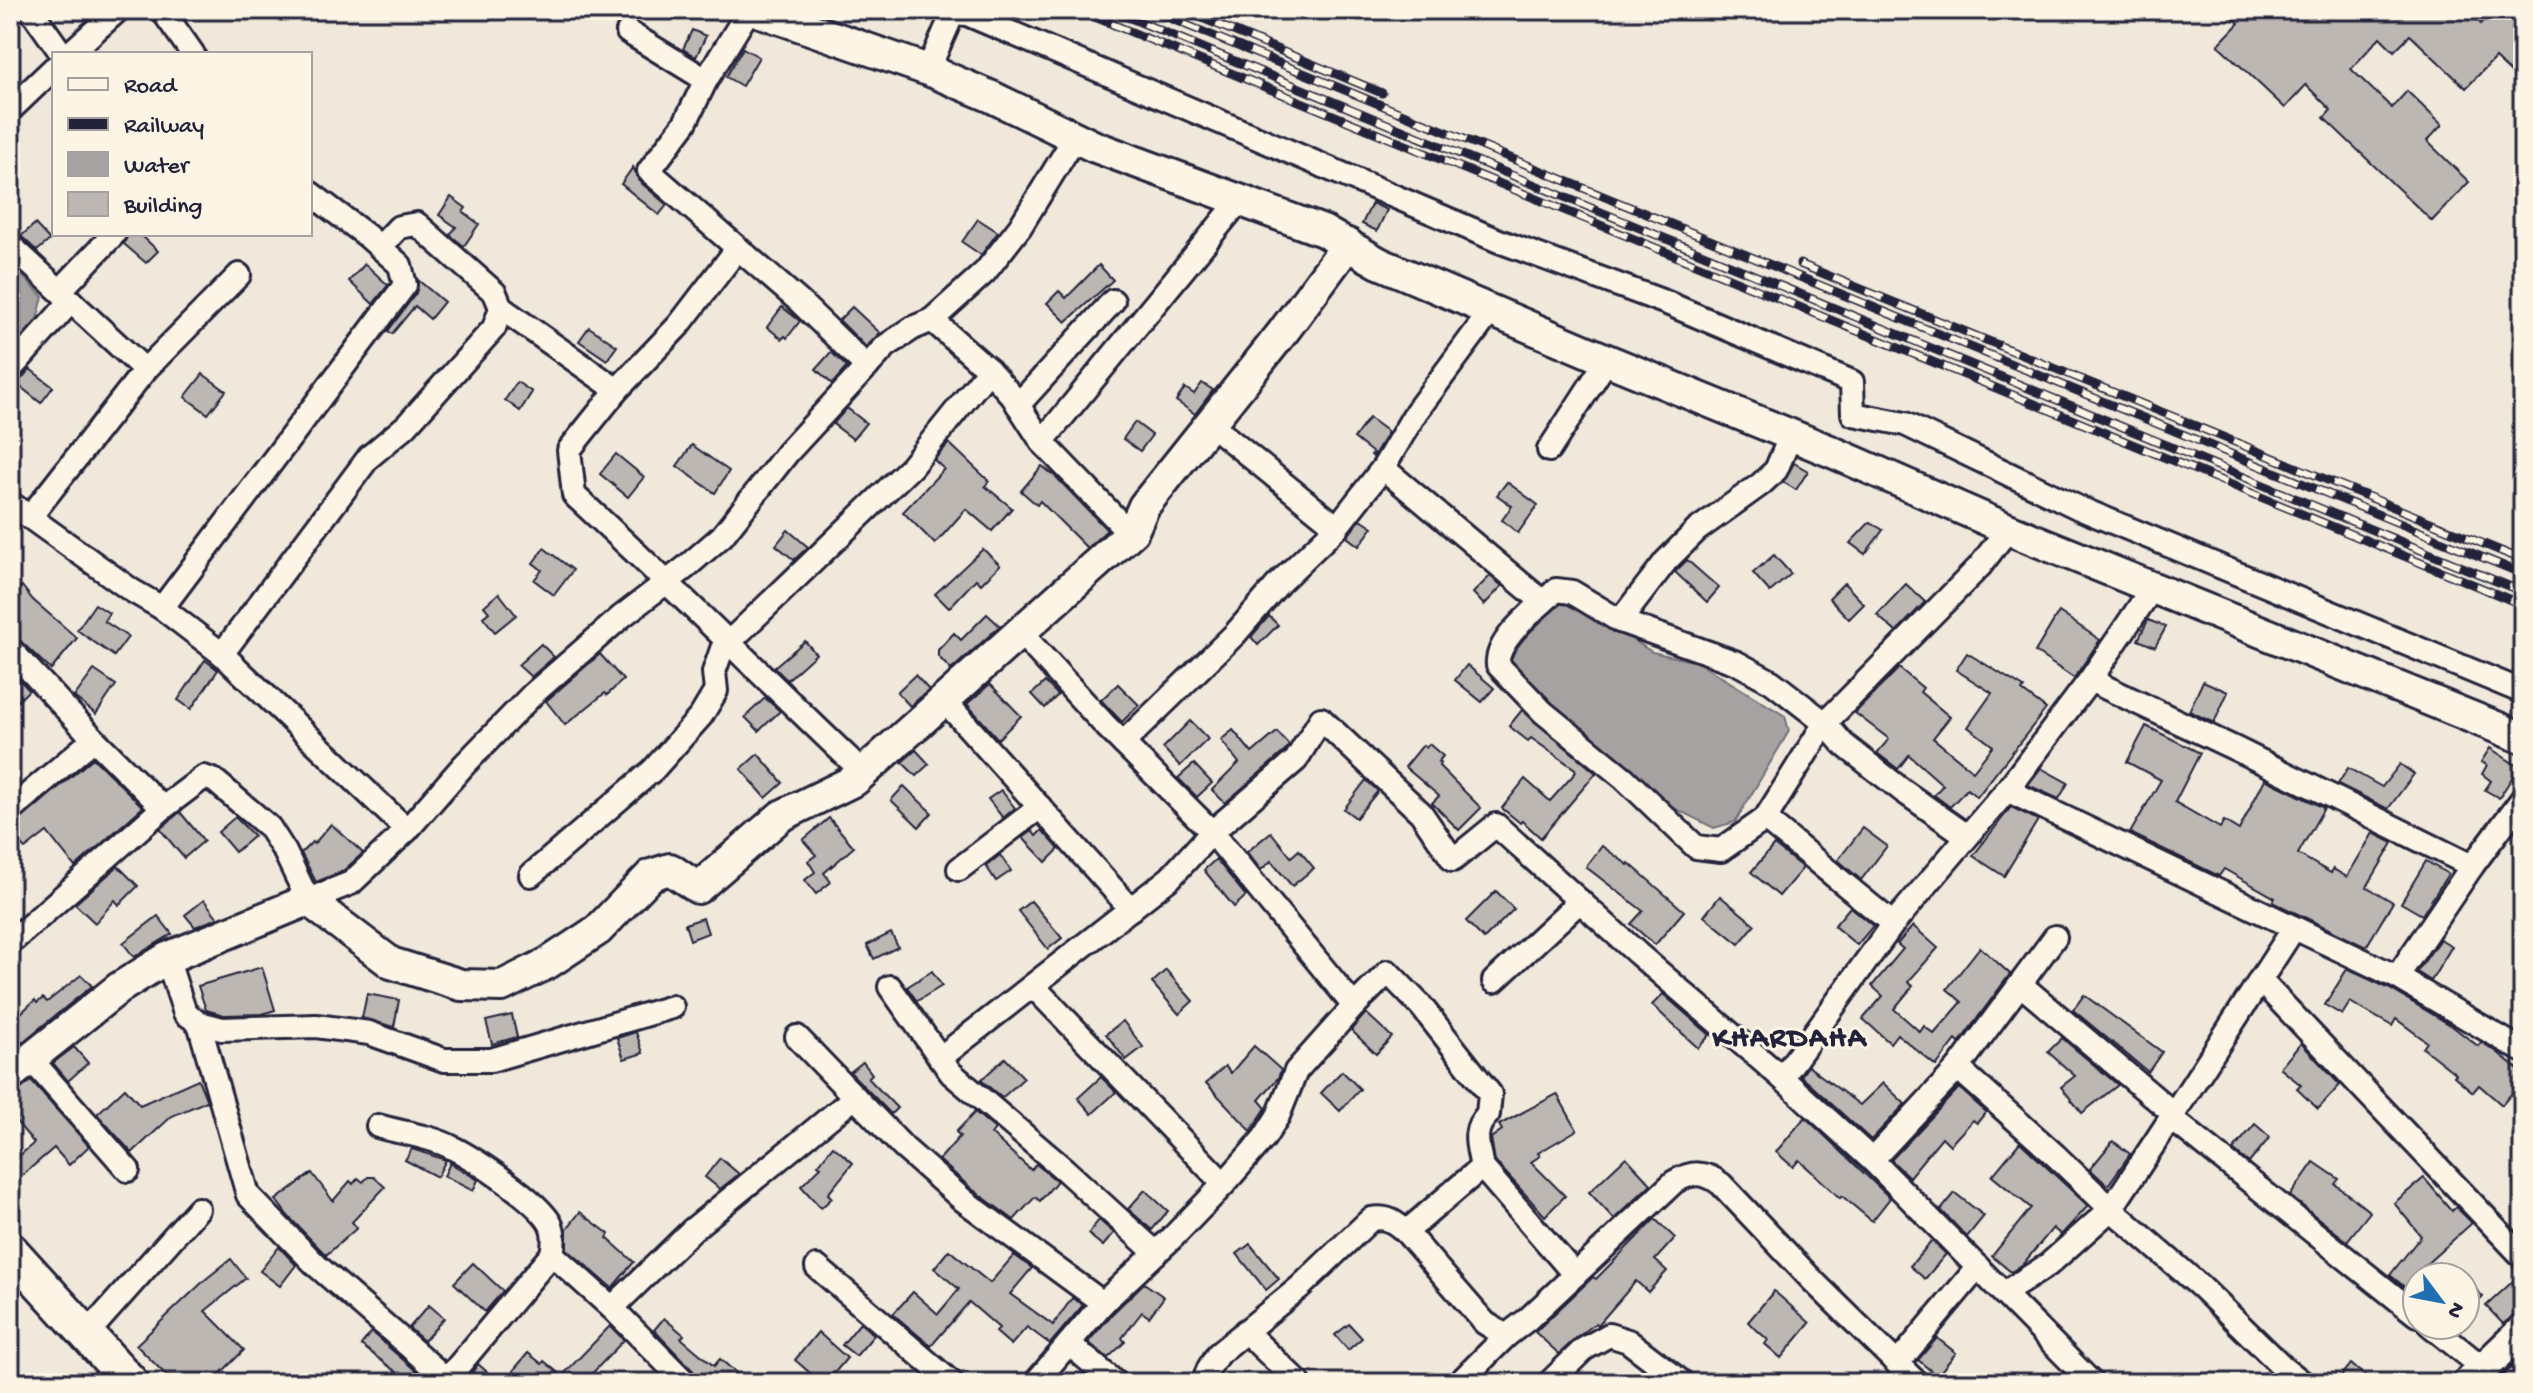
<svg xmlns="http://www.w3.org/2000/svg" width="2533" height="1393" viewBox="0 0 2533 1393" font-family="'Gochi Hand',sans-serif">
<rect width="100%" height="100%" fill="#efe8db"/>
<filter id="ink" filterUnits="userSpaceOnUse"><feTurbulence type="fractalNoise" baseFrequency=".0125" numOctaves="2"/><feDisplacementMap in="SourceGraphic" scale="16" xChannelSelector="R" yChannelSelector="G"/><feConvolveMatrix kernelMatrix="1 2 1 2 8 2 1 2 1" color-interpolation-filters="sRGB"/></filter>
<g filter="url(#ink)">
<g fill="#a6a2a2" stroke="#716f79" stroke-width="2">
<path d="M10,263L43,297L34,330L10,355Z"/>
<path d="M1568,598L1652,652L1697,662L1785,716L1789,731L1735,822L1714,828L1644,793L1542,703L1508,661L1528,619Z"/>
</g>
<g fill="#bcb7b3" stroke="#22223b" stroke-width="2">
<path d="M2224,10H2467L2481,24L2494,10H2508L2523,24V84L2495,58L2466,88L2410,35L2394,51L2380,37L2351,69L2392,108L2407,91L2442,125L2427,141L2469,182L2432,221L2324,118L2331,110L2306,85L2285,108L2218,45L2239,23Z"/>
<path d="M692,30L706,36L696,57L683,49Z"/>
<path d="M743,48L759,57L742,86L726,77Z"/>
<path d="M633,167L640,182L667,205L659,215L621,184Z"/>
<path d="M451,197L466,208L463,212L479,224L464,246L450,235L456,227L439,215Z"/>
<path d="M1372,203L1387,210L1377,231L1362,224Z"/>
<path d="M978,219L998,232L981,255L962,242Z"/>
<path d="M35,224L50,240L37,251L21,236Z"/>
<path d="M128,234H140L158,251L146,263L124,244Z"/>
<path d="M365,264L388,285L373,304L349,281Z"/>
<path d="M1099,265L1113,280L1066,322L1047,303L1059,291L1066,298Z"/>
<path d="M418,280L444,302L430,319L415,306L392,334L388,331L416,293Z"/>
<path d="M782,307L800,321L787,338L785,336L782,339L767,327Z"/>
<path d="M852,307L880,333L866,347L839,320Z"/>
<path d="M589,327L617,346L607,360L579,341Z"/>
<path d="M831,352L847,367L832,384L816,369Z"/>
<path d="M30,369L53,387L41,403L17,384Z"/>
<path d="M203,374L226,391L208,414L185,397Z"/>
<path d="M517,382L532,392L520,411L505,400Z"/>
<path d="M1202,383L1213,390L1195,414L1176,401L1185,388L1194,394Z"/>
<path d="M847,408L866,423L853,439L833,424Z"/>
<path d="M1369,418L1388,432L1373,457L1371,455L1373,453L1354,438Z"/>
<path d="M1135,422L1152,435L1140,451L1123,439Z"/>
<path d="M949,443L989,481L985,486L1012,508L992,531L966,509L935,544L903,512L944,469L934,460Z"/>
<path d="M692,445L729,471L715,493L677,466Z"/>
<path d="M616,454L644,477L628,497L600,474Z"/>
<path d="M1794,463L1808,471L1796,490L1783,482Z"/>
<path d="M1042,466L1056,477L1107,530L1087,548L1040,501L1037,505L1021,491Z"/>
<path d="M1507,482L1538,505L1518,533L1502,520L1512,506L1497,495Z"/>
<path d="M1361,519L1373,527L1359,546L1347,537Z"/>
<path d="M1870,522L1883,530L1865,554L1850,543Z"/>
<path d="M788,530L808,547L794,560L776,545Z"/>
<path d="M544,548L573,570L554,595L534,580L542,570L533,563Z"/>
<path d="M983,549L1000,565L981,584L976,579L949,608L935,594Z"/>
<path d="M1774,555L1791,574L1770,592L1753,573Z"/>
<path d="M1687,560L1719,588L1707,602L1675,572Z"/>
<path d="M1490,576L1502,586L1484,605L1473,593Z"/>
<path d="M1844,583L1864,604L1849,619L1829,598Z"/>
<path d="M1906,584L1925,602L1896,632L1877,615Z"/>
<path d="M22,586L33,600L77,638L51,670L10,631V597Z"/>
<path d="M499,593L516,615L495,632L483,617L489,612L484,606Z"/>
<path d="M95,604L109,613L104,621L128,637L114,656L77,630Z"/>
<path d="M2059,612L2100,640L2074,678L2035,652Z"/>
<path d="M987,614L1000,626L951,670L938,656V650L954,633L961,640Z"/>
<path d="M1269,616L1278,625L1258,645L1251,637Z"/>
<path d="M2148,620L2166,627L2155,647L2138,640Z"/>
<path d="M805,641L816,654L787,680L774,667Z"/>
<path d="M541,644L554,657L531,677L518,665Z"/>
<path d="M1967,653L2024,688L2022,691L2046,709L1977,797L1967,789L1950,807L1934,795L1943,785L1909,755L1898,769L1877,753L1889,739L1855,713L1899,668L1923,688L1920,692L1950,717L1933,738L1973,771L1993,746L1968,727L1992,693L1956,670Z"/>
<path d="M600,654L623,680L607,695L605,693L565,725L546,701Z"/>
<path d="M205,660L218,670L191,709L178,700Z"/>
<path d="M1467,665L1494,688L1482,702L1455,680Z"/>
<path d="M94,670L116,685L96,714L74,697Z"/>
<path d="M15,675L29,690L10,709V680Z"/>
<path d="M915,675L929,690L910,706L897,692Z"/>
<path d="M2203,681L2228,692L2214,723L2189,711Z"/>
<path d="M1045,682L1058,695L1045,708L1032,694Z"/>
<path d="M990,684L1021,716L998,739L967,704Z"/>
<path d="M1118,684L1139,705L1122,722L1101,700Z"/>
<path d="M765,698L780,711L759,731L745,717Z"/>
<path d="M1522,710L1596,773L1541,838L1522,821L1520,823L1502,808L1525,779L1550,801L1576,772L1575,769L1531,738L1528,741L1509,726Z"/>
<path d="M1190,721L1208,739L1180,766L1163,748Z"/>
<path d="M2146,726L2200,753L2175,802L2220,828L2224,821L2239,830L2265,779L2324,808L2298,854L2331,873L2333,869L2347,877L2373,833L2393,843L2367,887L2393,902L2366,947L2273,902L2275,898L2224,869L2219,876L2130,833L2161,780L2127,762Z"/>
<path d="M1233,730L1252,753L1277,732L1289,745L1285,751L1225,803L1212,790L1239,763L1221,740Z"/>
<path d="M1429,744L1443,756L1438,762L1440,763L1439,766L1481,808L1459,830L1432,803L1439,796L1405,767L1423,745L1426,748Z"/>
<path d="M2490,748L2519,767L2499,798L2485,790L2491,781L2482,774L2487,765L2481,762Z"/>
<path d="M916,750L929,764L916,776L902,762Z"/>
<path d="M758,754L783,783L766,798L741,769Z"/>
<path d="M93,758L143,807L75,867L47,832L25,849L21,845L10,855V824L19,821Z"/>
<path d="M1194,764L1212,783L1197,797L1178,778Z"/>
<path d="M2400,764L2414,774L2388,809L2338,784L2348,768L2382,787Z"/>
<path d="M2041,768L2068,783L2059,799L2028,785Z"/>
<path d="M1366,780L1378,791L1356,818L1344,809Z"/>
<path d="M904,786L932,813L919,827L891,800Z"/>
<path d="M1001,790L1015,808L1003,818L988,799Z"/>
<path d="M2011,807L2038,820L2004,876L1973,856Z"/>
<path d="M180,812L204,841L184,858L160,829Z"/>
<path d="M235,817L254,836L235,852L218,832Z"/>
<path d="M829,818L854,847L824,873L831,882L816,894L805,880L815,872L808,861L816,855L803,840Z"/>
<path d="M331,824L363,853L343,871L316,882L301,853L312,842L314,844Z"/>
<path d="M1863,828L1887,846L1861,880L1838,860Z"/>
<path d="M1042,830L1059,849L1046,862L1023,838L1032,831L1036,836Z"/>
<path d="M1271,832L1291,857L1299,850L1314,868L1292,886L1271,861L1261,870L1247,852Z"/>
<path d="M1774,845L1803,868L1779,896L1751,872Z"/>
<path d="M1602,846L1628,865L1629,863L1684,911L1655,945L1631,924L1643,911L1586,867Z"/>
<path d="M1000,855L1011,871L996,881L986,866Z"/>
<path d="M1216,859L1246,896L1234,907L1204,870Z"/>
<path d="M2426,861L2448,874L2422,915L2401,903Z"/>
<path d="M118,866L138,886L119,905L115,900L95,923L75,904Z"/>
<path d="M1496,891L1514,909L1484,939L1466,921Z"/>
<path d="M1720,896L1755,925L1739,944L1704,916Z"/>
<path d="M204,900L218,918L195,927L185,915Z"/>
<path d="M1031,901L1062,938L1048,949L1018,911Z"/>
<path d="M1850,907L1873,926L1857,945L1834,926Z"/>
<path d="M158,916L172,934L134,957L123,943Z"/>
<path d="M703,918L708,933L690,940L685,924Z"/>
<path d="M1913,926L1938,948L1908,982L1913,986L1894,1009L1920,1032L1924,1026L1934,1034L1962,1002L1947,989L1980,947L2010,974L1959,1043L1956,1040L1936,1066L1897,1034L1890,1043L1863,1019L1883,996L1872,986L1903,949L1897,944Z"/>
<path d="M891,933L898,947L874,959L867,945Z"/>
<path d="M2440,939L2452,946L2431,981L2417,972Z"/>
<path d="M262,967L275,1010L262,1014L224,1015L206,1010L198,986Z"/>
<path d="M2347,969L2390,989L2452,1026L2478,1046L2481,1042L2497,1052L2523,1073V1080L2502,1105L2479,1085L2473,1092L2454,1076L2456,1074L2423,1048L2427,1042L2396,1019L2392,1026L2350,1002L2342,1015L2325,1005Z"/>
<path d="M1166,970L1193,1001L1179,1014L1152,983Z"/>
<path d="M932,971L942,986L917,1001L907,987Z"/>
<path d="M81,975L92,986L10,1052V1023L35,1000L37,1003L43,998L47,1002Z"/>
<path d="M367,994L399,1000L394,1027L362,1018Z"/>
<path d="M1663,994L1710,1035L1698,1048L1652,1005Z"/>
<path d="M2084,995L2162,1052L2148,1072L2073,1010Z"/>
<path d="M1366,1013L1392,1037L1376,1054L1351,1030Z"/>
<path d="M512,1015L517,1037L492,1044L486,1021Z"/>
<path d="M1123,1021L1143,1047L1126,1060L1106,1034Z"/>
<path d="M636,1032L643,1053L624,1059L617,1038Z"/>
<path d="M2062,1038L2118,1085L2082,1113L2061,1087L2075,1076L2048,1052Z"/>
<path d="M2301,1043L2340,1085L2318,1109L2297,1089L2301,1085L2280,1068Z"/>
<path d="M1254,1046L1281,1070L1278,1078L1259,1100L1266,1108L1251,1131L1206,1083L1225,1066L1231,1073Z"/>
<path d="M74,1047L88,1063L68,1081L53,1063Z"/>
<path d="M1005,1058L1024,1078L1002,1098L981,1080Z"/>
<path d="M863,1062L872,1074L868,1078L897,1108L891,1114L850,1072Z"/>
<path d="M1808,1066L1860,1105L1883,1083L1905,1104L1871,1140L1801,1076Z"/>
<path d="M1342,1071L1360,1089L1340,1111L1321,1093Z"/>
<path d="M1101,1077L1116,1092L1092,1114L1078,1098Z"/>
<path d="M198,1079L207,1101L172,1116L132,1153L97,1114L125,1088L140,1105Z"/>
<path d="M31,1081L89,1146L69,1165L54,1148L10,1186V1164L34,1143L10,1114V1093L21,1089Z"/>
<path d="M1959,1088L1986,1112L1977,1123L1973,1120L1950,1145L1942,1137L1909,1177L1891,1160Z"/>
<path d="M1557,1094L1577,1130L1538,1153L1540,1156L1531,1162L1565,1196L1545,1216L1495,1161L1491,1138L1502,1130L1499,1125Z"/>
<path d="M975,1112L995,1129L991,1134L1031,1170L1036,1164L1057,1181L1040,1201L1035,1197L1014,1220L972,1189L939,1160L960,1136L956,1132Z"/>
<path d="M1805,1117L1890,1198L1872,1221L1842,1196L1840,1198L1799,1160L1793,1167L1776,1152Z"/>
<path d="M2255,1124L2270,1137L2249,1163L2233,1150Z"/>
<path d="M2113,1141L2130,1154L2108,1185L2106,1184L2090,1169Z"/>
<path d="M2020,1142L2088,1206L2061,1235L2053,1228L2023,1264L2011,1272L1992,1256L2031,1208L1992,1176Z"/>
<path d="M833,1146L853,1163L828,1194L832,1198L821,1208L801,1186L821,1167L818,1165Z"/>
<path d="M412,1149L446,1160L437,1177L405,1160Z"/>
<path d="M1626,1157L1651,1184L1614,1219L1589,1192Z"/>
<path d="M720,1158L739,1174L720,1189L705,1177Z"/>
<path d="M2314,1162L2339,1179L2335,1184L2370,1212L2347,1241L2290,1196Z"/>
<path d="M450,1163L478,1180L473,1191L444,1176Z"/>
<path d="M312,1173L333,1201L350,1181L353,1184L358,1178L363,1182L368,1177H374L385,1187L352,1222L357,1228L326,1255L288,1216L276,1200Z"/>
<path d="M2424,1178L2452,1211L2456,1207L2472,1223L2422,1268L2433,1277H2417V1297L2390,1275L2421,1236L2394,1203Z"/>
<path d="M1145,1190L1168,1211L1152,1230L1128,1209Z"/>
<path d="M1955,1193L1984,1216L1967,1237L1941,1210Z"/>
<path d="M580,1212L609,1234L607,1238L634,1262L612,1288L567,1249V1229Z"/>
<path d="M1655,1219L1675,1238L1655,1260L1667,1271L1648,1292L1636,1281L1598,1325L1596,1323L1575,1339L1559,1354L1535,1332L1593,1277L1596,1279Z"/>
<path d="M1099,1220L1114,1233L1103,1246L1088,1234Z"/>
<path d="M1932,1241L1946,1254L1925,1279L1910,1266Z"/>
<path d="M1250,1244L1279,1279L1266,1290L1237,1254Z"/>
<path d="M279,1247L296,1265L280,1286L260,1271Z"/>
<path d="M949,1250L990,1283L1014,1255L1032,1268L1010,1294L1053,1325L1072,1298L1083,1305L1050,1344L1027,1327L1011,1345L996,1332L999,1328L969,1302L931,1346L893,1314L913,1292L938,1314L959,1289L934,1268Z"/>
<path d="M231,1259L246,1278L205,1311L244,1350L211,1383H174L136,1345L206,1279Z"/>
<path d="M473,1263L503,1291L485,1312L454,1283Z"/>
<path d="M2523,1272V1308L2503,1324L2486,1306Z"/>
<path d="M2465,1278L2483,1297L2465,1315Z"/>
<path d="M1144,1283L1164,1297L1149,1317L1142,1312L1122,1338L1125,1342L1108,1358L1088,1342L1113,1313Z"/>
<path d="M1774,1291L1810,1323L1781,1358L1765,1344L1768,1340L1748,1322Z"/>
<path d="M429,1305L444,1318L424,1341L409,1328Z"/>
<path d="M664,1318L684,1335L681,1338L714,1366L720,1359L748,1383H700L704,1378L700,1374L698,1376L654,1330Z"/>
<path d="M860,1323L874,1335L856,1356L842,1345Z"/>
<path d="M1349,1324L1362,1338L1348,1350L1335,1335Z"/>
<path d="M610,1326L624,1340L583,1383H527L513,1371L528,1353L542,1364L544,1361L562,1376Z"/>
<path d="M371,1332L430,1383H411L361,1345Z"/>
<path d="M818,1332L847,1358L826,1383H802L810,1373L795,1360Z"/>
<path d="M1937,1338L1956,1353L1937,1376L1918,1360Z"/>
<path d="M478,1364L500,1383H465Z"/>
<path d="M2351,1364L2373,1383H2336Z"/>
</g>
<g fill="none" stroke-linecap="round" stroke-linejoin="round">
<g stroke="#22223b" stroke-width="28">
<g id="street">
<path d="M31,10L62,54"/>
<path d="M162,10L193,54"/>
<path d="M749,10L706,80L685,123L649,171L800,302L867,367"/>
<path d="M628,32L706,80"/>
<path d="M69,54L118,10"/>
<path d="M928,70L953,13L967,14L1499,241L1667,303L1852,382L1853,414L1905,424L2079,508L2523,692"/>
<path d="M10,110L54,68"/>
<path d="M10,245L145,370"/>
<path d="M737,249L679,325L617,390L569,450L574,495C672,585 766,680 863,772"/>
<path d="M60,291L114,234"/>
<path d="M501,308L617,390"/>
<path d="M932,320L985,272L1020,227L1075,137"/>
<path d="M10,370L71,301"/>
<path d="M1018,405L1113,301"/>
<path d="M1209,423L1337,527"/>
<path d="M1042,442L1240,200"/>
<path d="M1549,450L1607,360"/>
<path d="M1383,468L1543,602"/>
<path d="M10,503L131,590L162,608L222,654L369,457L406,426L494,328L501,308L495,293L417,224L399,227L380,247"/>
<path d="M30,517L145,370L239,275"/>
<path d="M162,608L405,285L400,265L366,235L310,193"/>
<path d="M1620,621L1666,561L1697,530L1761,484L1776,470L1791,435"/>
<path d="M1020,632L1104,724L1212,832L1296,760L1321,719L1421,813L1453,860L1496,825L1637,953L1782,1078L1893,924L2007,790L2397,977L2523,1051"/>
<path d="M10,649L94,739L163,808"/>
<path d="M222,654L407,830"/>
<path d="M2090,680L2153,587"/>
<path d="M944,700L1131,909"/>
<path d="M1123,743L1235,634L1279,583L1337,527L1383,468L1416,412L1491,311"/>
<path d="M2007,790L2090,680L2238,750L2472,866"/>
<path d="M10,810L94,739"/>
<path d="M1765,819L1893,924"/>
<path d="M1967,836L1903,791L1843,744L1825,723L1772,682L1737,663L1620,621L1572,592L1556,590C1538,608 1495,639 1498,665L1543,712L1624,778L1696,847L1721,850L1765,819L1825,723L1980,566L2008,529"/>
<path d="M959,869L1040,807"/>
<path d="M531,875L653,770L701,716L716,691L714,672L722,649L911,467L989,370"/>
<path d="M10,943L163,808L204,777L215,781L269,827L285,852L308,900L351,883L407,830L463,766L533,694L621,617L685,568L722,536L788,452L886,346L913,328L932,320L989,370L1013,397L1042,442L1119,522L1133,531"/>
<path d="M167,958L185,1013L199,1023L222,1029L316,1026L369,1033L444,1060H491L672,1007"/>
<path d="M2397,977L2472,866L2523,798"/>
<path d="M2260,980L2523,1257"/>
<path d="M1494,981L1580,901"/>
<path d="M2020,984L2174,1114"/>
<path d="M890,987L951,1073L1065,1170L1156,1253"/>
<path d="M1034,987L1224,1184"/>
<path d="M199,1023L248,1195L316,1265L451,1383"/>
<path d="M797,1037L904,1148L963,1200L1103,1303"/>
<path d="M30,1058L128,1170"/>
<path d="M940,1058L1170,878L1212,832L1354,1006"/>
<path d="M1958,1068L2056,1156L2111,1209L2201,1287L2283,1367L2303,1383"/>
<path d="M1782,1078L1872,1160L2092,1383"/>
<path d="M2171,1118L2294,928"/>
<path d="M378,1126C401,1133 430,1136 451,1147C475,1159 537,1200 550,1223C555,1232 554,1244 552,1254L444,1383"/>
<path d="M1872,1160L1958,1068L2055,937"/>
<path d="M1482,1167L1575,1275"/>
<path d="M552,1254L612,1308L686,1383"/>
<path d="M817,1267L952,1383"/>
<path d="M2004,1293L2048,1265L2111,1209L2171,1118L2417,1315"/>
<path d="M612,1308L692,1230L855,1097"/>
<path d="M2430,1325L2483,1368"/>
<path d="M1245,1331L1299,1383"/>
<path d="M87,1334L198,1209"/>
<path d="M1069,1344L1116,1383"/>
<path d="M1898,1363L1978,1267"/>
<path d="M1035,1383L1103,1303L1173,1237L1224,1184L1264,1138L1278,1116L1296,1071L1354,1006L1388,972L1421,1006L1490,1094L1488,1114C1471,1130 1478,1146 1482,1167L1406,1232"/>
<path d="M1203,1383L1209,1368L1218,1354L1300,1287L1371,1219C1387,1216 1395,1222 1406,1232L1485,1323L1506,1336L1528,1319L1674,1182C1692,1172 1704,1171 1721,1184L1813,1281L1917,1383"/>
<path d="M1459,1383L1506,1336"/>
<path d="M1549,1383L1584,1349L1609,1335L1628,1341L1683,1383"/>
<path d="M2513,1383L2523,1374"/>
</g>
</g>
<g stroke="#22223b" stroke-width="36">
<g id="secondary">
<path d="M755,10L928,70L992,97L1093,146L1323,231L1379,263L1607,360L1830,451L2008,529L2523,738"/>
<path d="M10,1075L119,988L167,958L308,900L391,963L461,985L502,986L548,963L598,930L651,875L670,869L698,888L781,816L855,780L1133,531L1144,506L1283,332L1348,244"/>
<path d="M2468,1383L2523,1330"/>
</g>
</g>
<g stroke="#22223b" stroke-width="40">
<path id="primary" d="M10,1250L131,1383"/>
</g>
<use href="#street" stroke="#fcf5e5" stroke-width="22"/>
<use href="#secondary" stroke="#fcf5e5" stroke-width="30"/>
<use href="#primary" stroke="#fcf5e5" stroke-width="34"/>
<g stroke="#22223b" stroke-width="9">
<g id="rail">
<path d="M1078,10L2523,605"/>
<path d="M1111,10L2523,592"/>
<path d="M1150,10L2523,574"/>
<path d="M1183,10L1382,93"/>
<path d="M1800,264L2523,560"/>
</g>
</g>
<use href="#rail" stroke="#fcf5e5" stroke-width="6" stroke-dasharray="18" stroke-linecap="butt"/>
</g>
</g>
<g text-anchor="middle" stroke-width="6" stroke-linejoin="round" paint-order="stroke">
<g font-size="30" font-weight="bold" letter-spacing="2" fill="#22223b" stroke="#fcf5e5">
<text x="1790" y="1046">KHARDAHA</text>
</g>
</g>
<rect width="2533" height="1393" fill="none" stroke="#fcf5e5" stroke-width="40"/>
<rect x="20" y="20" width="2493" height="1353" fill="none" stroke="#22223b" stroke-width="3" filter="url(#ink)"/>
<rect x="52" y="52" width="260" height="184" fill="#fcf5e5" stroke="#a5a1a1" stroke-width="2"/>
<rect x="68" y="78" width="40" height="12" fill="#fcf5e5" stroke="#a5a1a1" stroke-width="2"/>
<text x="124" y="92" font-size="24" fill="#22223b">Road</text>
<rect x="68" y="118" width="40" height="12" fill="#22223b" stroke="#a5a1a1" stroke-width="2"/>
<text x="124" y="132" font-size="24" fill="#22223b">Railway</text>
<rect x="68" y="152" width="40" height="24" fill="#a6a2a2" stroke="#a5a1a1" stroke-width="2"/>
<text x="124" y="172" font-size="24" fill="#22223b">Water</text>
<rect x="68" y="192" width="40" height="24" fill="#bcb7b3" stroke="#a5a1a1" stroke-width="2"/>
<text x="124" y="212" font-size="24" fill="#22223b">Building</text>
<g transform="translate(2441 1301) rotate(122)"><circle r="38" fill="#fcf5e5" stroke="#a5a1a1" stroke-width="2"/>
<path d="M0-6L14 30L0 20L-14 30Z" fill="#1f6fb2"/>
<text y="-12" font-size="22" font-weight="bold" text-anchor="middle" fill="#22223b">N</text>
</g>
</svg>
